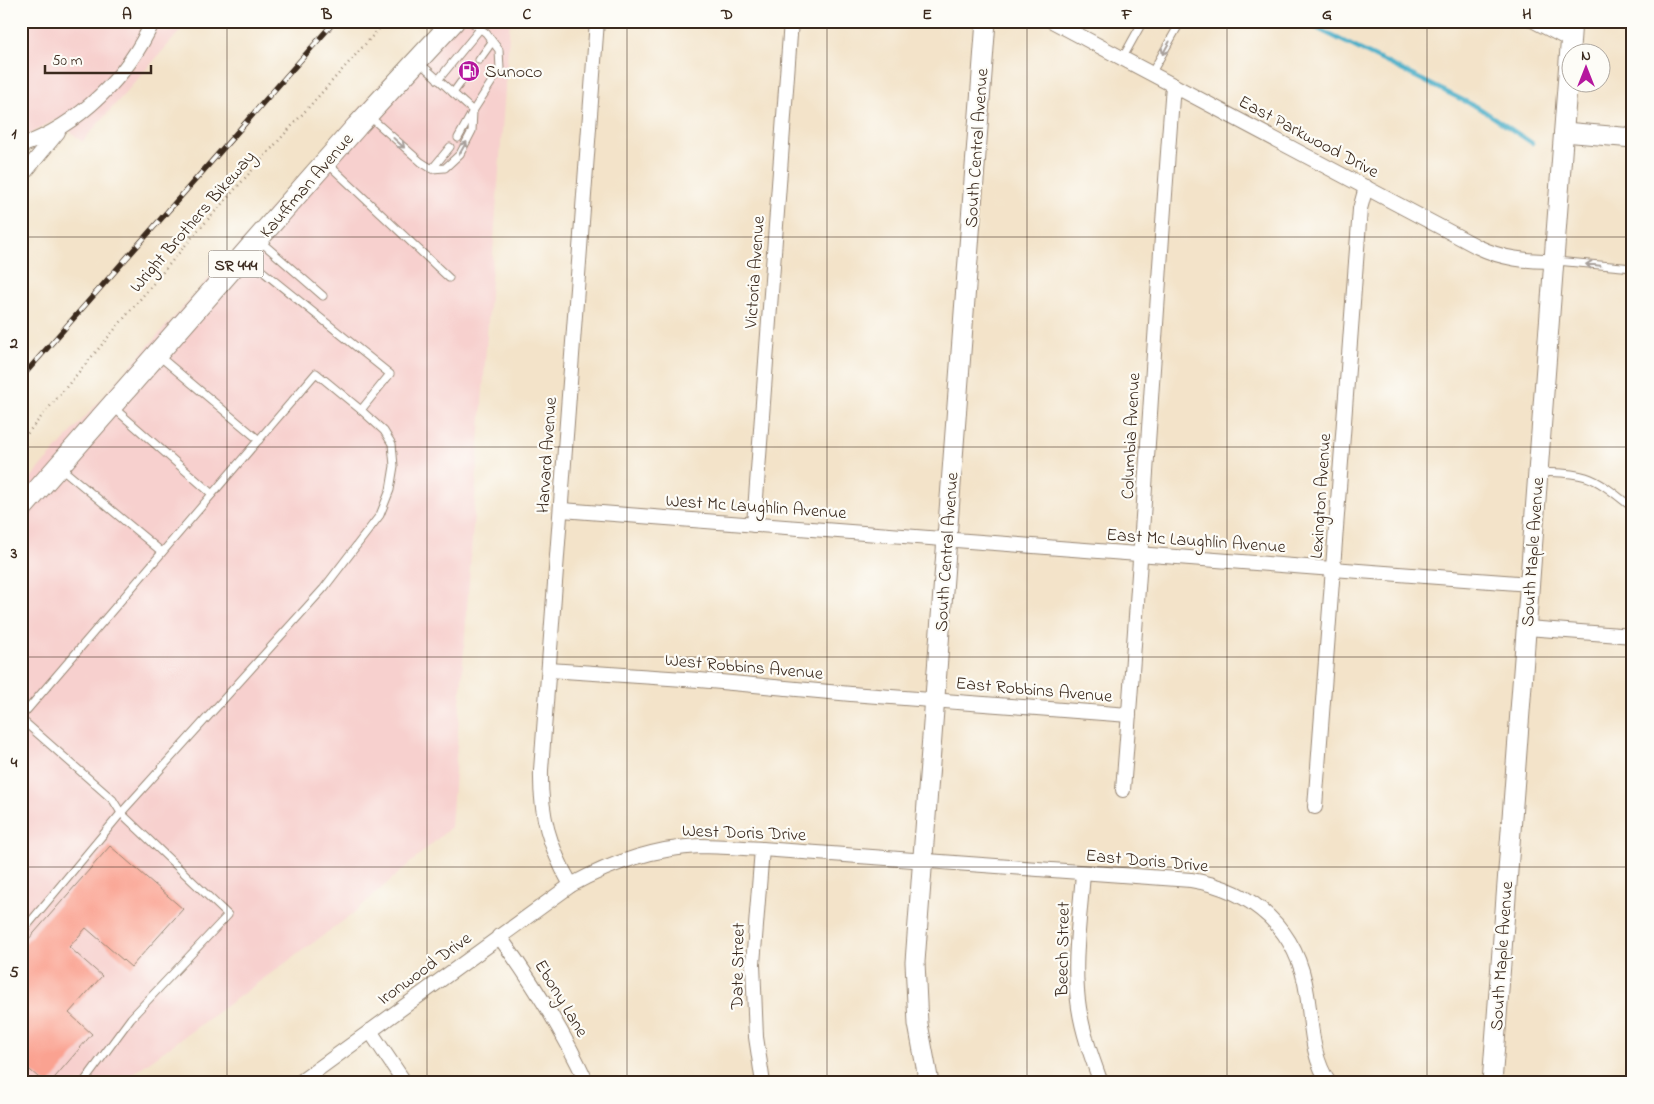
<svg xmlns="http://www.w3.org/2000/svg" width="1654" height="1104" viewBox="0 0 1654 1104" font-family="'Indie Flower',sans-serif">
<rect width="100%" height="100%" fill="#fdfcf7"/>
<filter id="ink" filterUnits="userSpaceOnUse"><feTurbulence type="fractalNoise" baseFrequency=".02" numOctaves="2"/><feDisplacementMap in="SourceGraphic" scale="10" xChannelSelector="R" yChannelSelector="G"/><feConvolveMatrix kernelMatrix="1 2 1 2 8 2 1 2 1" color-interpolation-filters="sRGB"/></filter>
<filter id="wash" filterUnits="userSpaceOnUse"><feTurbulence type="fractalNoise" baseFrequency=".0096" numOctaves="4" result="noise"/><feDisplacementMap in="SourceGraphic" scale="20" xChannelSelector="R" yChannelSelector="G"/><feGaussianBlur stdDeviation="1.12" result="paint"/><feColorMatrix in="noise" values="0 0 0 0 0 0 0 0 0 0 0 0 0 0 0 0 0 1.4 0 .05"/><feComposite in="paint" operator="in"/></filter>
<g filter="url(#wash)">
<rect width="100%" height="100%" fill="#f3e3c9"/>
<g fill="#f7d0ce">
<path d="M21,21H189L82,142L57,119L21,139Z"/>
<path d="M438,21H510L451,827L350,916L120,1083H21V489Z"/>
</g>
<g fill="none" stroke-linecap="round" stroke-linejoin="round">
<path stroke="#49aec8" stroke-width="4.5" d="M1302,21L1481,109L1532,143"/>
</g>
<g id="blocks">
<path fill="#faa291" d="M110,846L183,909L131,967L86,928L69,947L102,976L69,1013L92,1034L50,1083H45L24,1065L21,1069V948Z"/>
</g>
</g>
<g filter="url(#ink)">
<use href="#blocks" fill-opacity="0" stroke="#978674" stroke-width="1"/>
<g fill="none" stroke-linecap="round" stroke-linejoin="round">
<g stroke="#978674" stroke-width="9">
<g id="lane">
<path d="M1122,59L1143,21"/>
<path d="M479,60L492,42"/>
<path d="M1151,74L1181,21"/>
<path d="M438,80L480,29"/>
<path d="M453,93L461,82"/>
<path d="M370,117L421,162L432,169L445,168L460,154L472,131L473,111L420,63"/>
<path d="M458,138L473,111L500,69L499,50L486,33L470,21"/>
<path d="M328,164L449,278"/>
<path d="M432,169L450,147"/>
<path d="M260,241L323,296"/>
<path d="M1556,261L1633,268"/>
<path d="M159,356L259,440"/>
<path d="M114,408L212,494"/>
<path d="M61,468L162,552"/>
<path d="M1538,472C1554,473 1571,472 1586,477C1604,483 1618,497 1633,508"/>
<path d="M21,717L316,373L361,410L390,374L246,258"/>
<path d="M21,719L113,800L121,813L228,915L131,1018L83,1083"/>
<path d="M21,933L121,813L324,588L380,515L390,490L394,466L392,444L384,431L361,410"/>
</g>
</g>
<g stroke="#978674" stroke-width="16">
<g id="street">
<path d="M1052,21L1478,247C1503,259 1526,261 1554,261"/>
<path d="M1534,21L1570,40"/>
<path d="M21,146C79,125 128,77 153,21"/>
<path d="M21,177L58,132"/>
<path d="M562,510L1530,584"/>
<path d="M754,525L791,21"/>
<path d="M1527,628L1633,636"/>
<path d="M549,670L699,680L851,694L1129,715"/>
<path d="M1123,790C1142,555 1155,320 1173,85"/>
<path d="M1315,807L1360,209L1366,187"/>
<path d="M762,849L753,964L756,1037L763,1083"/>
<path d="M1083,873C1080,918 1072,964 1079,1008C1083,1034 1092,1058 1101,1083"/>
<path d="M571,885C549,846 540,815 541,770L597,21"/>
<path d="M499,936C533,983 563,1030 587,1083"/>
<path d="M370,1031L405,1083"/>
<path d="M299,1083L571,885C611,863 654,848 700,846C720,846 741,848 762,849L1191,880C1254,890 1298,930 1307,994C1312,1025 1311,1056 1329,1083"/>
</g>
</g>
<g stroke="#978674" stroke-width="21">
<g id="secondary">
<path d="M1564,132L1633,138"/>
<path d="M929,1083L918,1024L915,962L986,21"/>
<path d="M1492,1083L1572,21"/>
</g>
</g>
<g stroke="#978674" stroke-width="23">
<path id="primary" d="M21,509L357,126L454,21"/>
</g>
<path stroke="#978674" stroke-width="2.5" stroke-dasharray="1 4" stroke-linecap="butt" d="M21,441L194,235L386,21"/>
<use href="#lane" stroke="#fff" stroke-width="7"/>
<use href="#street" stroke="#fff" stroke-width="14"/>
<use href="#secondary" stroke="#fff" stroke-width="19"/>
<use href="#primary" stroke="#fff" stroke-width="21"/>
<g stroke="#3b2a1e" stroke-width="5.5">
<path id="rail" d="M21,378L335,21"/>
</g>
<use href="#rail" stroke="#fdfcf7" stroke-width="4" stroke-dasharray="11" stroke-linecap="butt"/>
</g>
<defs><path id="oneway-shaft" d="M-6 0H5M1.5-3L5.5 0L1.5 3" fill="none" stroke-width="1.6" stroke-linecap="round" stroke-linejoin="round" transform="scale(1.25)"/></defs>
<g stroke="#a79f9a">
<use href="#oneway-shaft" transform="translate(1166 48) rotate(119)"/>
<use href="#oneway-shaft" transform="translate(399 143) rotate(42)"/>
<use href="#oneway-shaft" transform="translate(463 148) rotate(-60)"/>
<use href="#oneway-shaft" transform="translate(1593 265) rotate(-174)"/>
</g>
</g>
<path fill="none" stroke="#3b2a1e" stroke-width="1" stroke-opacity="0.55" d="M227,21V1083M427,21V1083M627,21V1083M827,21V1083M1027,21V1083M1227,21V1083M1427,21V1083M21,237H1633M21,447H1633M21,657H1633M21,867H1633"/>
<defs>
<g id="fuel-disc" transform="scale(1.125)"><circle r="9.5" fill="#b5179e" stroke="#fdfcf7"/><path d="M-5.5-6h7V0h2V4h1.3V-2.5L3-4.5l.8-.8L6-3V5H2.5V1h-1V6h-7ZM-4.2-4.7v3.2H.2V-4.7Z" fill="#fff"/></g>
</defs>
<g fill-rule="evenodd">
<use href="#fuel-disc" x="469" y="71"/>
</g>
<g text-anchor="middle" stroke-width="4.5" stroke-linejoin="round" paint-order="stroke">
<rect fill="#fdfcf7" stroke="#75695f" stroke-width="1" x="208.5" y="250.5" width="55" height="27" rx="4"/>
<g font-size="16" font-weight="bold" fill="#3b2a1e">
<text x="236" y="270">SR 444</text>
</g>
<g font-size="18" fill="#3b2a1e" stroke="#fdfcf7" text-anchor="start">
<text x="485" y="77">Sunoco</text>
</g>
<g font-size="18" fill="#3b2a1e" stroke="#fdfcf7">
<text transform="translate(1309 136) rotate(28)" y="6">East Parkwood Drive</text>
<text transform="translate(976 148) rotate(-86)" y="6">South Central Avenue</text>
<text transform="translate(306 185) rotate(-49)" y="6">Kauffman Avenue</text>
<text transform="translate(192 221) rotate(-49)" y="6">Wright Brothers Bikeway</text>
<text transform="translate(754 272) rotate(-86)" y="6">Victoria Avenue</text>
<text transform="translate(1130 436) rotate(-87)" y="6">Columbia Avenue</text>
<text transform="translate(546 455) rotate(-86)" y="6">Harvard Avenue</text>
<text transform="translate(1320 496) rotate(-86)" y="6">Lexington Avenue</text>
<text transform="translate(756 506) rotate(4)" y="6">West Mc Laughlin Avenue</text>
<text transform="translate(1196 540) rotate(4)" y="6">East Mc Laughlin Avenue</text>
<text transform="translate(946 552) rotate(-86)" y="6">South Central Avenue</text>
<text transform="translate(1532 552) rotate(-86)" y="6">South Maple Avenue</text>
<text transform="translate(744 666) rotate(5)" y="6">West Robbins Avenue</text>
<text transform="translate(1034 689) rotate(5)" y="6">East Robbins Avenue</text>
<text transform="translate(744 832) rotate(2)" y="6">West Doris Drive</text>
<text transform="translate(1147 860) rotate(5)" y="6">East Doris Drive</text>
<text transform="translate(1062 949) rotate(-89)" y="6">Beech Street</text>
<text transform="translate(1501 956) rotate(-86)" y="6">South Maple Avenue</text>
<text transform="translate(737 966) rotate(-89)" y="6">Date Street</text>
<text transform="translate(424 968) rotate(-36)" y="6">Ironwood Drive</text>
<text transform="translate(562 998) rotate(59)" y="6">Ebony Lane</text>
</g>
</g>
<rect width="1654" height="1104" fill="none" stroke="#fdfcf7" stroke-width="55"/>
<g transform="translate(1586 68)"><circle r="24" fill="#fdfcf7" stroke="#afa8a0"/>
<path d="M0-4L9 19L0 12L-9 19Z" fill="#b5179e"/>
<text y="-8" font-size="14" font-weight="bold" text-anchor="middle" fill="#3b2a1e">N</text>
</g>
<path d="M45 65v8h106v-8" fill="none" stroke="#3b2a1e" stroke-width="2.5"/>
<text x="52" y="65" font-size="15" fill="#3b2a1e" stroke="#fdfcf7" stroke-width="4" paint-order="stroke">50 m</text>
<rect x="28" y="28" width="1598" height="1048" fill="none" stroke="#3b2a1e" stroke-width="2"/>
<g font-size="16" text-anchor="middle" font-weight="bold" fill="#3b2a1e">
<text x="127" y="19">A</text>
<text x="327" y="19">B</text>
<text x="527" y="19">C</text>
<text x="727" y="19">D</text>
<text x="927" y="19">E</text>
<text x="1127" y="19">F</text>
<text x="1327" y="19">G</text>
<text x="1527" y="19">H</text>
<text x="14" y="138">1</text>
<text x="14" y="348">2</text>
<text x="14" y="558">3</text>
<text x="14" y="767">4</text>
<text x="14" y="977">5</text>
</g>
</svg>
